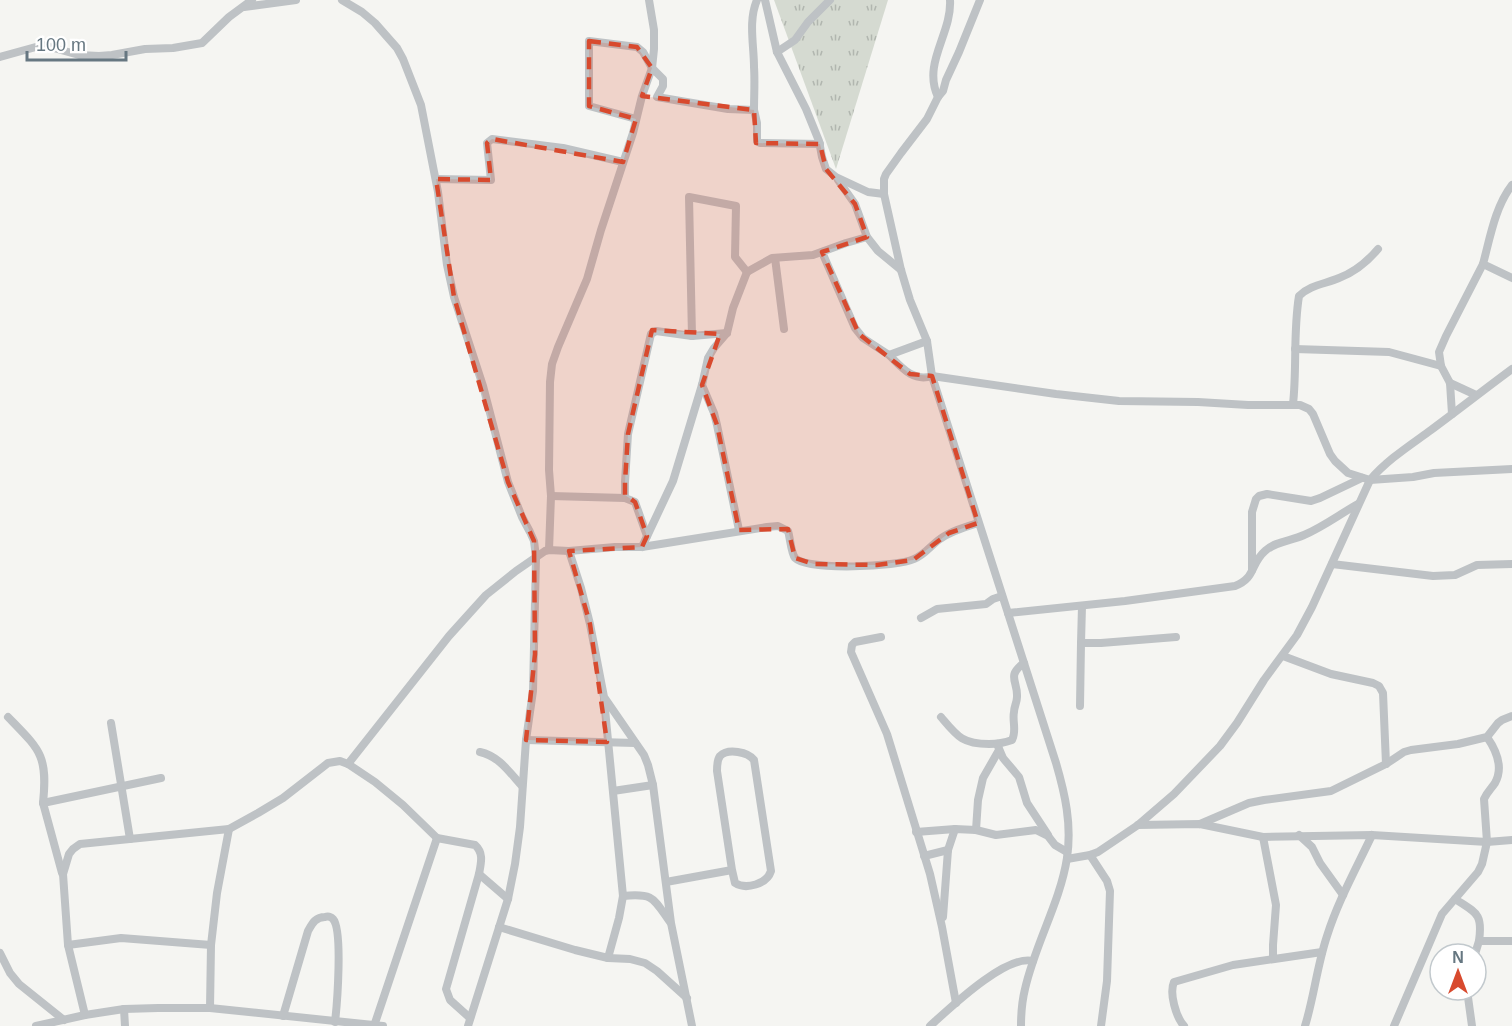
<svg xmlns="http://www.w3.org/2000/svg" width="1512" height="1026" viewBox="0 0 1512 1026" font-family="Helvetica,sans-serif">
<defs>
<pattern id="grass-tufts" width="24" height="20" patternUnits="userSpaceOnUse" patternTransform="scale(1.5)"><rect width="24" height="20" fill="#d5dad1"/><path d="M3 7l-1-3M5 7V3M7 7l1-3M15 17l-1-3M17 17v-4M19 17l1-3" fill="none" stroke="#b1b6af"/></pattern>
</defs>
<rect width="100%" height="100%" fill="#f5f5f2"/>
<path fill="url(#grass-tufts)" d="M774,0H888L836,169Z"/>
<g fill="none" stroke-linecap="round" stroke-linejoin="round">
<g stroke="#bec2c5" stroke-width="8">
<path d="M342,0L362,12L375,23L397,48L403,59L421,105L438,192L447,265L454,297L483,386L508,482L522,517L530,532L534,541L536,557L533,691L526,740L520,827L515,864L508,899L468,1026"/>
<path d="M765,0L777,52L806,109L819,141L822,157L826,169L836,177L868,192L884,194"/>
<path d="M980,0L959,52L946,80L943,91L938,97L927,119L901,153L886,174L884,179V194L901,270L910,300L927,341L932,376L1056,763C1065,794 1072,824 1067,858C1060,903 1035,944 1025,989C1022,1001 1021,1014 1021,1026"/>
<path d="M244,7L296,0"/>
<path d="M777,52L795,40L808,22L830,0"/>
<path d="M0,57L43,45L79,55L99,56L112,55L145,49L173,48L202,43L229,17L252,0"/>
<path d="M938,97C922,63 952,34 950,0"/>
<path d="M754,110C754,96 755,81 754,67C754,45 748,21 757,0"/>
<path d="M636,119L589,106V41L637,47L643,52L652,68L663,79V86L657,97L728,109L754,110L757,123V141L760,143L820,144"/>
<path d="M436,179L491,180L487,143L492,139L563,148L623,162"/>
<path d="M838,180L855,204L867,237L878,251L901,270"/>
<path d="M1512,185C1495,207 1490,238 1483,264L1512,278"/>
<path d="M822,252L855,328L863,338L889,355L927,341"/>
<path d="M775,258L784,329"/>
<path d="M727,333L692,336L689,197L736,206L735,257L747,272L772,258L813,255L846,243L867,237"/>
<path d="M1295,349L1389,352L1441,366"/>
<path d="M889,355C902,368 913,382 932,376L1056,394L1119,401L1198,402L1248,405H1300L1309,409L1313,414L1330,454L1335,461L1348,473L1370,480L1413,477L1434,473L1512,469"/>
<path d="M1450,383L1476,395"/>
<path d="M702,385L714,413L717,425L739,530"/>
<path d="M1293,404C1297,369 1293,332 1299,296C1310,285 1325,284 1339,278C1355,272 1367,262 1378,249"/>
<path d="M1452,414L1450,383L1441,366L1439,352L1446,336L1483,264"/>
<path d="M551,496L625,498"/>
<path d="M647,536L635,502L625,498V482L628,434L651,334L656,331L692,336"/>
<path d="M642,547L673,481L702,385L708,358L714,348L727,333L733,308L747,272"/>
<path d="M549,550L551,496L549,470L550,382L552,364L558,347L587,279L601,230L633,133L642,96L652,68L654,49V30L649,0"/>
<path d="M569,551L581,588L590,624L604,697L644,755L648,765L653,785L671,923L692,1026"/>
<path d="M1332,564L1433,576L1455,575L1477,565L1512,564"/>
<path d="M1252,570V512L1256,499L1259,496L1267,494L1311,501L1320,498L1362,478"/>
<path d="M1082,606L1081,643H1101L1176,637"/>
<path d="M1008,613L1125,601L1235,586C1256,578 1250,564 1265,551C1276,541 1291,541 1304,535C1323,527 1340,514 1358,504"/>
<path d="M921,618L937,609L986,604L993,599L1002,596"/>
<path d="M881,637L855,642L852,645L851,652L887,734L930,874L942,927L956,1003"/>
<path d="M1283,656L1331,674L1373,683L1379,686L1383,693L1386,764"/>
<path d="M604,699L623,896C654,893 653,898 670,922"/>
<path d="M1080,706L1081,643"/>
<path d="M8,717C40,750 48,755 43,803"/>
<path d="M941,717C957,736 962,744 989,744C997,744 1004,743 1012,740C1017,731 1012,721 1014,712C1014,707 1017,702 1017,697C1018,681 1006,676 1024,663"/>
<path d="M111,723L130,839"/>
<path d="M526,740L635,743"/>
<path d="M997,744L1003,758L1019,777L1027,803L1048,835"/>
<path d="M480,752C499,756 510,773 522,786"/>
<path d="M348,764L375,782L403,805L437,838L475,845C484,853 481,863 479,874L446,989L450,1000L470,1018"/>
<path d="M613,791L653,785"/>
<path d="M1200,824L1249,803L1264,800L1331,791L1386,764L1404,752L1411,750L1458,744L1487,737L1498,723L1502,720L1512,716"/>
<path d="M1138,825L1200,824L1263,837L1372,835L1487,842L1512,840"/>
<path d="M976,830L978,800L983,778L999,750"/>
<path d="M916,832L955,829L976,830L996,835L1036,830L1048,836L1055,845L1067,852"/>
<path d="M1299,835L1312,847L1320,863L1343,895"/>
<path d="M1263,837L1276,905L1273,945V959"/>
<path d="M1090,855L1107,881L1110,891L1107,981L1101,1026"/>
<path d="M924,856L948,850"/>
<path d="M1067,859L1090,855L1098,852L1138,825L1174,794L1220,746L1237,723L1264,680L1297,635L1312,607L1370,480C1387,460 1409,446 1431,430C1458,410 1485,389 1512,369"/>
<path d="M62,873L43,803L161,778"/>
<path d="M479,874L508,899"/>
<path d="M666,882L732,870L717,771C717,766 717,760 720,756C728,748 748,752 754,760L771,871C767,884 746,890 735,883L732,870"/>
<path d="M1455,899C1476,913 1483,913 1479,941H1512"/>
<path d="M943,917L948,850L955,829"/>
<path d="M499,927L575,950L608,958L630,959L645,963L657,971L687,998"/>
<path d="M68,945L121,938L211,945"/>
<path d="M0,953L10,973L19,984L64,1020"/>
<path d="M1475,954L1479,941"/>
<path d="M608,958L619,918L623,896"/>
<path d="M1467,990L1472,1026"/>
<path d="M210,1008L211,945L217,893L229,829"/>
<path d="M124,1009L125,1026"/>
<path d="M85,1015L68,945L63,874L69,854L73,849L80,844L229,829L258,813L283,798L328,763L340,761L348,764L449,636L486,595L516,571L545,551L549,550L569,551L615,547H642L767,527L778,526L788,531C790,537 791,553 795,558C808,571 898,567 914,559C925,555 931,545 940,539C951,531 965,527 978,523"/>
<path d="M283,1016L308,931C312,924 315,917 325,917C328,916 331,917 333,919C343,930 337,1005 335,1022"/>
<path d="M36,1026L85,1015L124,1009L158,1008H210L383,1026"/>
<path d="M374,1026L437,838"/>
<path d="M930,1026C950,1008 1006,954 1033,961"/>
<path d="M1184,1026C1176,1017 1169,993 1174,982L1233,965L1322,952"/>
<path d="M1305,1026C1314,997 1317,966 1327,936C1338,901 1356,869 1372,835"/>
<path d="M1394,1026L1442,914L1478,872L1482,864L1487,842L1484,799C1487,792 1491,789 1495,783C1504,767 1496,750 1487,737"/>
</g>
</g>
<path fill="#d84a2e" fill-opacity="0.2" stroke="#d84a2e" stroke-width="4.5" stroke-dasharray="12 8" stroke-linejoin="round" d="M589,41L637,47L652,68L642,96L754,110L756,143L820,144L826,169L855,204L867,237L822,252L859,334L910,374L932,376L978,523L949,533L913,560L877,565L814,564L795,558L788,529L739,530L717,425L702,385L720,334L652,330L628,434L625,482V495L635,502L647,536L642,547L569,551L590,624L607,742L526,740L535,654L534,541L508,482L454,297L436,179L491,180L487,143L492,139L623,162L636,119L589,106Z"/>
<g transform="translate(1458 972)"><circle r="28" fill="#ffffff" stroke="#c2c9cd" stroke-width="1.5"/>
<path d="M0-4.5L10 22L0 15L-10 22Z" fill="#d84a2e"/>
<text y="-9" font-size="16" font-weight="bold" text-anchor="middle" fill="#667781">N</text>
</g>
<path d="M27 51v9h99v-9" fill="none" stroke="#667781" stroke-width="3"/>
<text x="36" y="51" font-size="18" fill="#667781" stroke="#ffffff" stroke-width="4.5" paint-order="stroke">100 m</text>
</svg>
